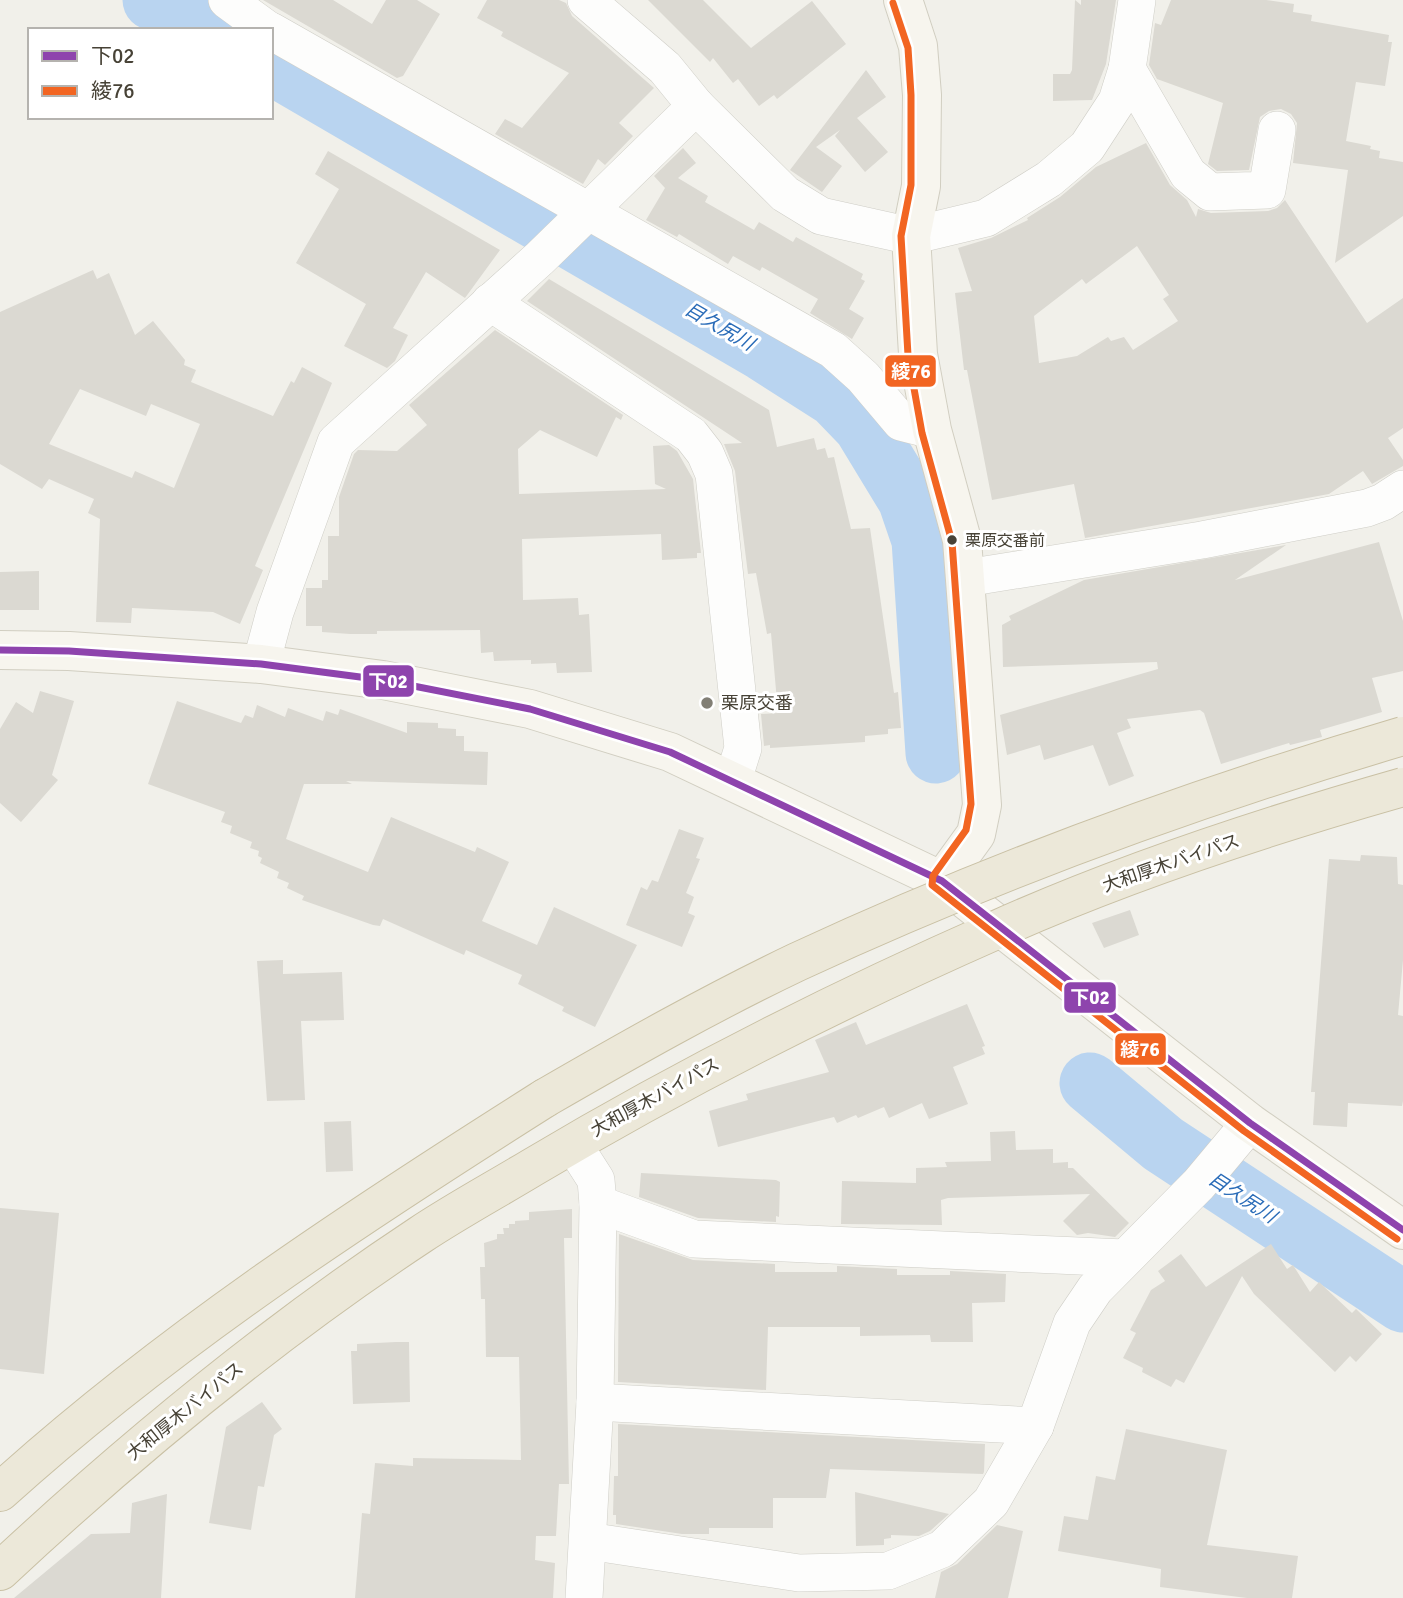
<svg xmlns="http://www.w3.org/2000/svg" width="1403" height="1598" viewBox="0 0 1403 1598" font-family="Signika,'Noto Sans JP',sans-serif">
<rect width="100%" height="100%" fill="#f1f0ea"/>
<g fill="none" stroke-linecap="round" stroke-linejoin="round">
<g stroke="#b9d4f0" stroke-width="61">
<path d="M153,0L178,10L213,30"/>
<path d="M271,64L764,351L836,397L863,425L908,499L922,540L936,753"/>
<path d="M1090,1083L1163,1144L1403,1302"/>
</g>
</g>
<g fill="#dbd9d2" fill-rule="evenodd">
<path d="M263,0H333L372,24L386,0H417L440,14L403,76L397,78Z"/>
<path d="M487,0H559L566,3L572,16L654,88L619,123L633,136L605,165L598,159L583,184L495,134L505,119L522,128L569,73L501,36L503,32L477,18Z"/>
<path d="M648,0H703L751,48L812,1L846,44L777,99L774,95L759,106L738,79L733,83L713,58L710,62Z"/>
<path d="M1075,0L1081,5V0H1116L1106,64L1092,100L1053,101V74H1070L1072,70Z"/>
<path d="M1171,0H1266L1294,4L1293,12L1312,15L1311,21L1389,35L1388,42H1392L1385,86L1356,82L1346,141L1371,146L1370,149L1380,151L1379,158L1403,162V216L1335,263L1348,170L1293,163L1297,123L1291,114L1281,109L1269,111L1260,117L1249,170L1217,171L1208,164L1223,103L1157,79L1149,65L1155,23L1161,25Z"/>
<path d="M866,70L886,97L857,118L888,152L865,172L835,136L840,130L816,147L842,166L822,192L790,170Z"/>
<path d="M1146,143L1170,185L1187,200L1196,217L1198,209L1211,213L1268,211L1277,208L1285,200L1367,323L1403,298V428L1388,438L1403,460V466L1372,484L1363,471L1329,494L1085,538L1074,484L992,500L967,370H964L955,293L972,291L958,248L991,238L1028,220L1027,218L1060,197L1096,167ZM1137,246L1169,295L1163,299L1178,321L1133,350L1124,337L1111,341L1108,337L1077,356L1039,363L1034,316L1082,279L1086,284Z"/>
<path d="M683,148L696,163L678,178L708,196L705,202L754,230L759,222L793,242L796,237L863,274L861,279L865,281L849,309L864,318L852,339L810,313L818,299L762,267L760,271L733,256L728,264L679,234L677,237L646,220L665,188L654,176Z"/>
<path d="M328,151L500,250L465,298L426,272L393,328L408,335L395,361L387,368L344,346L366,304L296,263L339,189L315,174Z"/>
<path d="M93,270L97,279L109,273L135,335L153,321L185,360L184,365L196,370L191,382L273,416L291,381L294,383L302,367L332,383L255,566L263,570L240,624L213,612L132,608L131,623L96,622L100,519L88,513L94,499L49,479L42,489L0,464V312ZM80,389L146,416L151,404L200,424L174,488L135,471L132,478L49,444Z"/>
<path d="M549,279L769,410L777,447L814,438L817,450L825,448L828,458L834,457L851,529L870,528L894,693L898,692L901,728L888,729V734L865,736V742L770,748V745L764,746L761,714L778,713L771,633L767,634L756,573L748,574L735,471L724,444L742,443L527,301Z"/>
<path d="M495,330L623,415L621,420L616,417L597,457L540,430L518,449L519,494L666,489L655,484L653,446L669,445L677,451L693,479L701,553H697V558L662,560L661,534L522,539L523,600L578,598L579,615L589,614L592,672L557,673L556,663L531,664V660L494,661L493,652L481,653L480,630L377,631V634H350L322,632V626H306V588H322V580H328V536H339V497L354,454L358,450L397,451L427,425L409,405Z"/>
<path d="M1379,542L1403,621V671L1372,678L1382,712L1320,730L1322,737L1290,745L1289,743L1221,764L1204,713L1200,710L1127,719L1131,728L1117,733L1134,776L1109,786L1093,745L1044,760L1040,745L1007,755L1000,715L1158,669L1157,662L1003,667L1002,625L1011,620L1009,616L1084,580L1286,545L1235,580Z"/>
<path d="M39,571V610H0V572Z"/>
<path d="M40,691L74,701L52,775L58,780L21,822L0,803V729L16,702L33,713Z"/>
<path d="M177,701L241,723L245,715L253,718L257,705L285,717L288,708L323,721L326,711L338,715L340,709L407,733V722L438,723V728L456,729V736H464V751L488,752L487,785L346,781L352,784H304L286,839L368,872L391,817L475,852L477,847L509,862L482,921L537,945L554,907L637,945L595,1027L562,1011L564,1007L518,984L522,975L466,950L464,955L383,919L380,926L373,925L302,900L304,896L287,888L289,883L277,878L279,872L260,863L262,858L258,856L259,851L250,848L252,842L230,833L232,826L221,822L225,812L148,784Z"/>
<path d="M679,829L704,838L696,858L700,859L686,893L694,897L688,913L695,916L682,947L626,925L641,887L647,890L652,880L658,882Z"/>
<path d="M1361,855L1397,857L1398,884L1403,885V960L1398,1015L1403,1016V1101L1402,1106L1348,1103L1347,1127L1313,1125L1315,1092H1311L1329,859L1360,861Z"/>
<path d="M1130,910L1139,935L1104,948L1092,923Z"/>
<path d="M283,960V974L342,972L344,1020L301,1021L305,1100L267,1101L257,961Z"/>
<path d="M967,1004L985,1046L982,1047L985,1054L953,1067L968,1104L929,1119L922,1103L889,1118L884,1107L858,1118L856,1115L837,1123L834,1117L718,1147L709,1111L748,1100L746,1094L829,1072L815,1040L856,1022L866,1045Z"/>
<path d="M351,1121L353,1171L326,1172L324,1122Z"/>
<path d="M1015,1131L1016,1150L1053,1149V1163L1068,1162V1168H1073L1129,1223L1115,1237L1088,1233L1077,1235L1063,1221L1090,1194L948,1198L941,1200L942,1225L841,1224L842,1181L916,1183V1168L947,1167L945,1162L991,1161L990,1132Z"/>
<path d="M641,1173L776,1180L780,1182L779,1217L776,1216V1222L698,1218L639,1197Z"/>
<path d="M0,1208L59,1213L44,1374L0,1369Z"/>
<path d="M572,1209V1238H564L569,1484H559L556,1536H536L535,1560L555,1563L553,1598H355L362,1513L370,1514L375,1463L413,1466V1458L521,1460L519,1357H486L485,1299H481L480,1267H485L484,1243L497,1239V1234H504L503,1228H509V1224H515V1221L529,1220V1212Z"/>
<path d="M619,1234L693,1260L775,1264V1272H837V1266L897,1269V1275H950V1271L1006,1274L1005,1302L972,1303L973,1342H931L930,1335L860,1336V1327H768L766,1390L618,1382Z"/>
<path d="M1271,1244L1287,1269L1293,1265L1310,1292L1319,1282L1352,1313L1356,1309L1382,1334L1356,1362L1350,1356L1335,1372L1254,1294L1242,1276L1184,1383L1176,1379L1171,1387L1142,1372L1143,1368L1123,1358L1136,1333L1130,1330L1151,1290L1165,1281L1158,1271L1181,1254L1206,1287Z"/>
<path d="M396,1342H409L410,1402L353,1404L351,1351H357V1344Z"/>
<path d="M262,1402L282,1429L274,1435L264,1487L258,1486L251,1530L209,1523L226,1427Z"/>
<path d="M618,1424L985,1444L984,1472L983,1474L830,1469L826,1498H773V1528H709V1534H682L616,1524V1515H613L614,1476H618Z"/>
<path d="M1126,1429L1227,1450L1207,1545L1298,1556L1292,1598H1247L1160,1587L1161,1569L1058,1551L1064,1516L1088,1520L1096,1476L1115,1480Z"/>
<path d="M855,1492L949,1514L930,1531L919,1536L891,1535V1538L884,1539V1545L856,1546Z"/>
<path d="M167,1494L161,1598H14L91,1534L130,1533L132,1503Z"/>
<path d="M997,1525L1023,1531L1008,1598H935L941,1572L957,1564Z"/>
</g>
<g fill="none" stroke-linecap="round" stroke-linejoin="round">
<g stroke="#cfcec7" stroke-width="38">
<g id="street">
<path d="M227,0L268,30"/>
<path d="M586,0L665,68L696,106L785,194L821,216L911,236L986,218L1049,179L1087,147L1117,101L1127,69L1137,0"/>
<path d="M271,31L833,350L863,377L901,422L932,430"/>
<path d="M1127,69L1188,174L1210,192L1267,190L1277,130"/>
<path d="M490,302L691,435L705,453L714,474L743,748L733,780"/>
<path d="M966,578L1202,540L1367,508L1383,502L1403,489"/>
<path d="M261,664L275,612L336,442L540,258L696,106"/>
<path d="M573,1144L596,1180L598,1204L595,1402L584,1598"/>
<path d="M598,1204L694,1239L1124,1258"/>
<path d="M595,1402L1035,1426"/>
<path d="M588,1541L799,1573L888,1571L942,1549L991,1502L1035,1426L1072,1323L1095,1289L1199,1184L1250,1123"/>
</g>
</g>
<g stroke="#d1cec1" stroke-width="40">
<g id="secondary">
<path d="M903,0L918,46L922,95L921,186L911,236L918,354L932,430L962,540L982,805L976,834L942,881"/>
<path d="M0,650L69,651L261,664L383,680L530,709L670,752L942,881L1250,1123L1403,1230"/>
</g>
</g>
<g stroke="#c9c0a4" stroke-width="40">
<g id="highway">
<path d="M0,1492C167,1341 355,1218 545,1098"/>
<path d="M0,1571C131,1449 270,1334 420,1235C456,1211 495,1190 533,1167C684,1077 835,1001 996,930"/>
</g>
</g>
<use href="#street" stroke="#fdfdfc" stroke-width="37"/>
<use href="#secondary" stroke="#f7f5ee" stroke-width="38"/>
<use href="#highway" stroke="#ece8d9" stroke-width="38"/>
<g stroke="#c9c0a4" stroke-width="40" stroke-linecap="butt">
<g id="highway-bridge">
<path d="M996,930C1125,872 1266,826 1403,787"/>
<path d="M545,1098C628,1050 711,1003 797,962C993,871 1196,797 1403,736"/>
</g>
</g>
<use href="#highway-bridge" stroke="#ece8d9" stroke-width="38"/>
<g stroke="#fff" stroke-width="12">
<path id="bus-1" d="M0,650L69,651L261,664L383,680L530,709L670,752L942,881L1250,1123L1403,1230"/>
</g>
<g stroke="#fff" stroke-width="12">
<path id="bus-2" d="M893,3L908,48L911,95V185L901,236L908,355L922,433L952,542L971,804L966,830L933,876L932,885L1244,1131L1397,1239"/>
</g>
<use href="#bus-1" stroke="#8e44ad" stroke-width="7"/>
<use href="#bus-2" stroke="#f26522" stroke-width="7"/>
</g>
<circle fill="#474236" stroke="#fff" stroke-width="2.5" cx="952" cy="540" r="6"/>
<circle fill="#827f75" stroke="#fff" stroke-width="2.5" cx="707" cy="703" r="7"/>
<g text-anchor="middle" stroke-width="6" stroke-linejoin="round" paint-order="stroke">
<g font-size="16" fill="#474236" stroke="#fff" text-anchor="start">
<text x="965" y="546">栗原交番前</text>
</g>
<g font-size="18" fill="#474236" stroke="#fff" text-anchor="start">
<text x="721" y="709">栗原交番</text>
</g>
<g font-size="18" fill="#474236" stroke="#fff">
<text transform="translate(1171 863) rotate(-19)" y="6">大和厚木バイパス</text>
<text transform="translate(655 1097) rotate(-29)" y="6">大和厚木バイパス</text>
<text transform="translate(185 1411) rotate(-39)" y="6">大和厚木バイパス</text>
</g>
<g font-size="19" font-style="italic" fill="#2a6cb8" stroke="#fff">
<text transform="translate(720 326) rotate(30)" y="7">目久尻川</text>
<text transform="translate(1243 1197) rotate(33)" y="7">目久尻川</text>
</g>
</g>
<g stroke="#fff" stroke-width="2.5">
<rect x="884" y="354" width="53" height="34" rx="7" fill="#f26522"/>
<rect x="362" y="664" width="53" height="34" rx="7" fill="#8e44ad"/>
<rect x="1063" y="981" width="54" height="33" rx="7" fill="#8e44ad"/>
<rect x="1114" y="1032" width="53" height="34" rx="7" fill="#f26522"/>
</g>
<g font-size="19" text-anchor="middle" font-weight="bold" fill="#fff">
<text x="911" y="378">綾76</text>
<text x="388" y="688">下02</text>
<text x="1090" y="1004">下02</text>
<text x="1140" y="1056">綾76</text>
</g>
<rect x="28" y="28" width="245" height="91" fill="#ffffff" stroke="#b5b3af" stroke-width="2"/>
<rect x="42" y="51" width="35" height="10" fill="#8e44ad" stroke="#b5b3af" stroke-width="2"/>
<text x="91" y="63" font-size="21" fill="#474236">下02</text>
<rect x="42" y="86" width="35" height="10" fill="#f26522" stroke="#b5b3af" stroke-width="2"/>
<text x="91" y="98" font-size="21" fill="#474236">綾76</text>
</svg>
